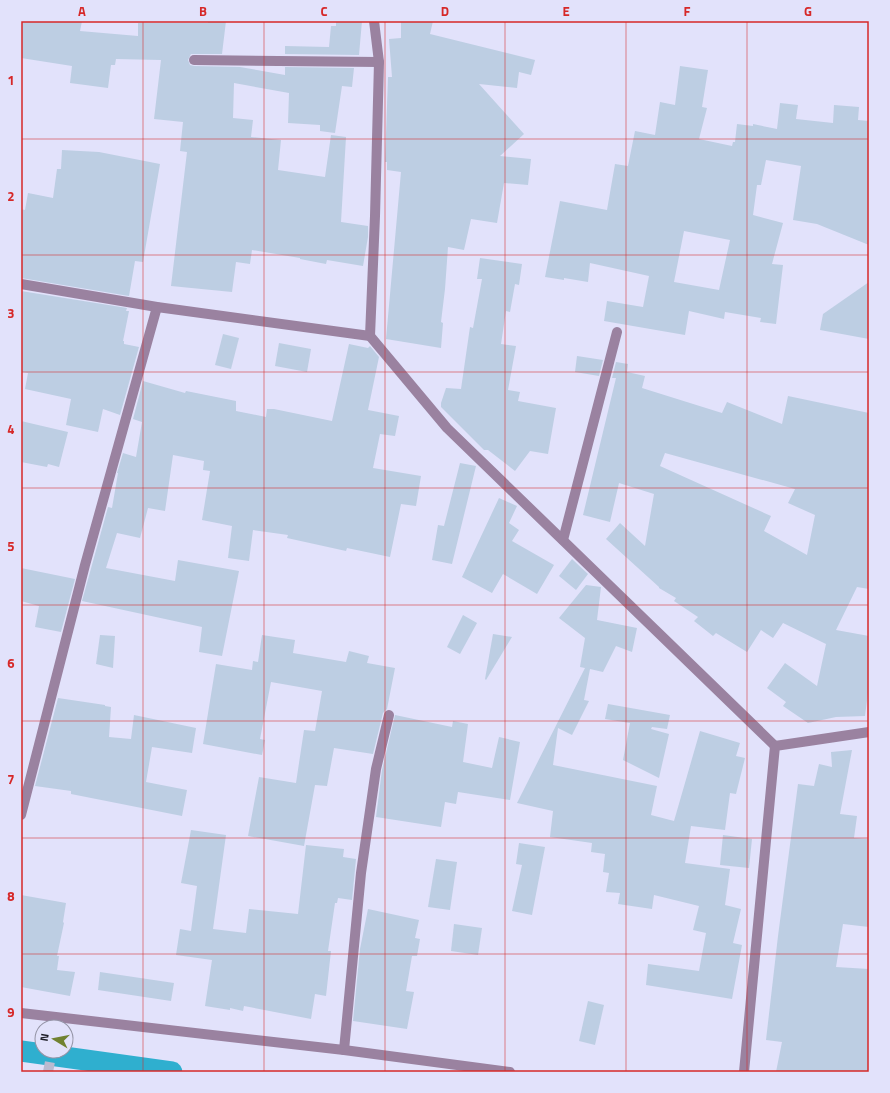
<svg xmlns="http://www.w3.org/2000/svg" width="890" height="1093" viewBox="0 0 890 1093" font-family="'Titillium Web',sans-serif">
<rect width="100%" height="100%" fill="#e2e2fb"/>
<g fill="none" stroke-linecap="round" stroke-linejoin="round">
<path stroke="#2fafcf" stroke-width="21" d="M21,1051L172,1072"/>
</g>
<g fill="#bdcee3" fill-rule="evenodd">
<path d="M21,21H82L80,31L138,36V23H208V21H226L222,54H191L188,60L190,65L194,66L240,67L285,75V67L354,68L352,87L342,86L335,133L320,131V125L288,123L289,93L234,83L233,118L253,120L251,137L281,140L278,170L325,177L331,135L346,137L341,222L368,226V237L363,266L327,260L326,264L300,259V258L252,250L250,264L236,262L232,292L171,286L187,152L180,151L183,122L154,119L161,60L116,59L115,65H111L108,88L70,83L72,66L21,58Z"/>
<path d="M336,21H362L359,55L285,54V46L329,47L331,26H336Z"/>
<path d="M401,21H433L430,34L535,60L531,75L519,72L517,88L479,84L524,134L500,156L531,159L528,185L504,183L497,223L471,219L464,250L448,247L445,289L441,322L443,323L441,348L386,339L401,172L387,170V162H385L388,77H392L389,39L401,38Z"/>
<path d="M680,66L708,70L702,107L707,108L699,139L732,146L733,142H735L737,124L753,126V124L777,129L780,103L798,105L796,119L833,123L834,105L859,107L858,120L869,121V245L817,224L793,220L801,166L766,160L761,185H757L753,215L783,223L772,264L783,265L776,324L760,322L761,318L725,312L724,319L689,311L685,335L604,321L607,301L643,307L649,276L590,263L588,282L564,278V280L545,277L560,201L607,210L615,164L628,166L635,131L655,135L660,102L675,105ZM684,231L730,240L719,290L674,282Z"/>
<path d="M62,150L99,152L160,164L143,262L135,261L129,296L21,278V209L25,210L28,193L53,198L57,169H61Z"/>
<path d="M480,258L522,264L519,285L515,284L510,312L506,311L501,344L516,346L508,390L520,392L518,401L556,408L548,454L530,451L515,471L488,450H484L441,407V403L446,388L461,389L470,327L473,328L482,279H477Z"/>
<path d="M869,282V339L820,330L823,314Z"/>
<path d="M21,291L127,308L126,311H129L123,341H124V344L139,347L120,415L103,409L98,432L66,425L71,399L25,389L28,373L21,372Z"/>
<path d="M223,334L239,338L231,369L215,365Z"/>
<path d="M279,343L311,349L307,372L275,366Z"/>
<path d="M349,344L368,348L370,346L379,357L368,410L399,416L395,436L380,434L373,468L421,476L416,506L401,504L390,557L347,548L346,551L287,538L288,535L253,530L249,561L228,558L232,526L202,520L210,471L203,470L204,461L173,455L165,511L148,508L140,538L117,533L106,568L175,581L178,560L239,571L222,656L199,652L202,627L82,601L108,507L112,508L118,473H117L123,453L136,457L142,422L133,419L143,381L185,393L186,391L236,401V411L266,417L267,409H274L332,421Z"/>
<path d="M577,356L603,360L599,376L575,372Z"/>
<path d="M616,362L628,364L627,372L645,376L642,388L722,413L727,402L782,424L788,396L869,413V589L857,587L836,630L869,636V685L865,716L836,717L808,723L783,706L786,702L767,688L785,663L817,686L826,644L783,623L773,638L761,630L747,652L716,633L713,636L694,621L698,617L674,601L676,598L659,588V587L606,539L620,523L645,546L654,494L619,483L610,522L583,515L616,378H612ZM665,453L795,489L788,503L815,515L807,555L764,531L771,516L660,466Z"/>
<path d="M21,421L68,432L59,467L48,464L47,467L21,462Z"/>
<path d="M460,463L476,466L452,564L432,560L438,525L444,526Z"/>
<path d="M499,498L517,506L509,523L519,530L512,541L554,565L537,594L503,574L492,593L462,577Z"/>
<path d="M572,559L588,574L576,590L559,576Z"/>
<path d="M21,568L75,579L61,632L35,627L39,606L21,601Z"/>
<path d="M586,585L601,587L597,620L637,628L632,652L616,646L603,672L590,669L584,700L589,701L572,735L558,728L553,765L657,786L651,815L674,821L700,731L740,743L736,756L745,758L736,794L730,793L725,830L691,826L685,863L730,869L725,905L741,909L733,943L742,945L732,999L646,985L648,964L699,971L706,933L693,930L699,906L654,895L652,909L618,904L620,893L606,892L609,873L603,872L605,854L591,852L592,843L550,837L553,811L517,803L585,668L580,667L585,638L559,618Z"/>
<path d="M463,615L477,623L460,654L447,647Z"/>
<path d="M493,634L512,637L486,680L485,679Z"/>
<path d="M100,635L115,636L113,668L96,664Z"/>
<path d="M262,635L295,640L293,653L346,662L349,651L369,656L367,663L395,668L387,709L383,713L373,754L334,748L327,786L315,785L304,846L248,836L259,777L296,783L304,730L315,731L322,691L271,682L260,739L265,740L262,755L203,744L216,664L252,670L253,661L258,662Z"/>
<path d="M58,698L105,705V706L111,707L109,737L131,739L134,715L196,728L192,753L152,747L146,782L187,790L182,816L71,794V791L35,786Z"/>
<path d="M608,704L670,715L667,729L652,727L651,729L669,734L659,778L623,760L630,723L605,719Z"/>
<path d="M395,715L452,727L453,721L468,724L463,762L492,768L499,737L520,742L510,800L458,792L456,804L445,802L441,827L376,817L382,770Z"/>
<path d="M852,750L840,814L857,816L854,838L869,839V927L843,924L836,967L869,969V1072H776L782,1042L766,1040L778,936L798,784L814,786L819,764L832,767L831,752Z"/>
<path d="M191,830L226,835L213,929L246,933L249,909L298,914L306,845L344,849L343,857L356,859L352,900L338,898L337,903H335L328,951H331L326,996L315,994L311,1019L244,1006L243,1011L230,1008V1010L205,1006L212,960L176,955L180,929L191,931L197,886L181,883Z"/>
<path d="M723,835L752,839L749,868L720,865Z"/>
<path d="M519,843L545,847L532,915L512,911L522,865L516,864Z"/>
<path d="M436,859L457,862L450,910L428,907Z"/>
<path d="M21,895L66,903L63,922L64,923L57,956H59L57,970L75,972L70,996L21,987Z"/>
<path d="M368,909L419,920L415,938L420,939L417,956H412L406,991L414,992L407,1029L353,1021L360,949Z"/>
<path d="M454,924L482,928L478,955L451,951Z"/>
<path d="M100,972L174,983L171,1001L98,990Z"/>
<path d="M588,1001L604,1005L595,1045L579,1041Z"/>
</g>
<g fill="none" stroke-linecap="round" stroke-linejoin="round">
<path stroke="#babad0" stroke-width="10" stroke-dasharray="10 5" stroke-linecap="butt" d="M48,1072L52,1051"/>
<g stroke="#9a82a0" stroke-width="10">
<path d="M374,21L379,62L375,216L370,336L447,428L775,746"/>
<path d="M194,60L379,62"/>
<path d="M21,284L157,307L370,336"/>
<path d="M563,540L617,332"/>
<path d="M21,815L85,565L157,307"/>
<path d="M21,1013L344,1050L510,1072"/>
<path d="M344,1050L361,873L376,769L389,715"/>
<path d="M744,1072L775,746L869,732"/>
</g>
</g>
<path fill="none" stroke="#d62828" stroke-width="1" stroke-opacity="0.55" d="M143,21V1072M264,21V1072M385,21V1072M505,21V1072M626,21V1072M747,21V1072M21,139H869M21,255H869M21,372H869M21,488H869M21,605H869M21,721H869M21,838H869M21,954H869"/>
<rect width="890" height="1093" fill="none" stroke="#e2e2fb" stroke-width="44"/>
<g transform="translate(54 1039) rotate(280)"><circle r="19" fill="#e2e2fb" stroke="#9393a5"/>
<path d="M0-3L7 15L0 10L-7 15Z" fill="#718231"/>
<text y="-6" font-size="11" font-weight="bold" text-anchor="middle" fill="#1c1c25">N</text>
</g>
<rect x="22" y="22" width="846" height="1049" fill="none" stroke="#d62828" stroke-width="1.5"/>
<g font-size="13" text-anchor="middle" font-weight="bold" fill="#d62828">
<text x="82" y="16">A</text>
<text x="203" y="16">B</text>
<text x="324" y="16">C</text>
<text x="445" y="16">D</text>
<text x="566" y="16">E</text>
<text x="687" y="16">F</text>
<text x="808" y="16">G</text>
<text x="11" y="85">1</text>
<text x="11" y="201">2</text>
<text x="11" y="318">3</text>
<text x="11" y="434">4</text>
<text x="11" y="551">5</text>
<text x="11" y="668">6</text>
<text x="11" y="784">7</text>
<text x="11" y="901">8</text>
<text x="11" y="1017">9</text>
</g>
</svg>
